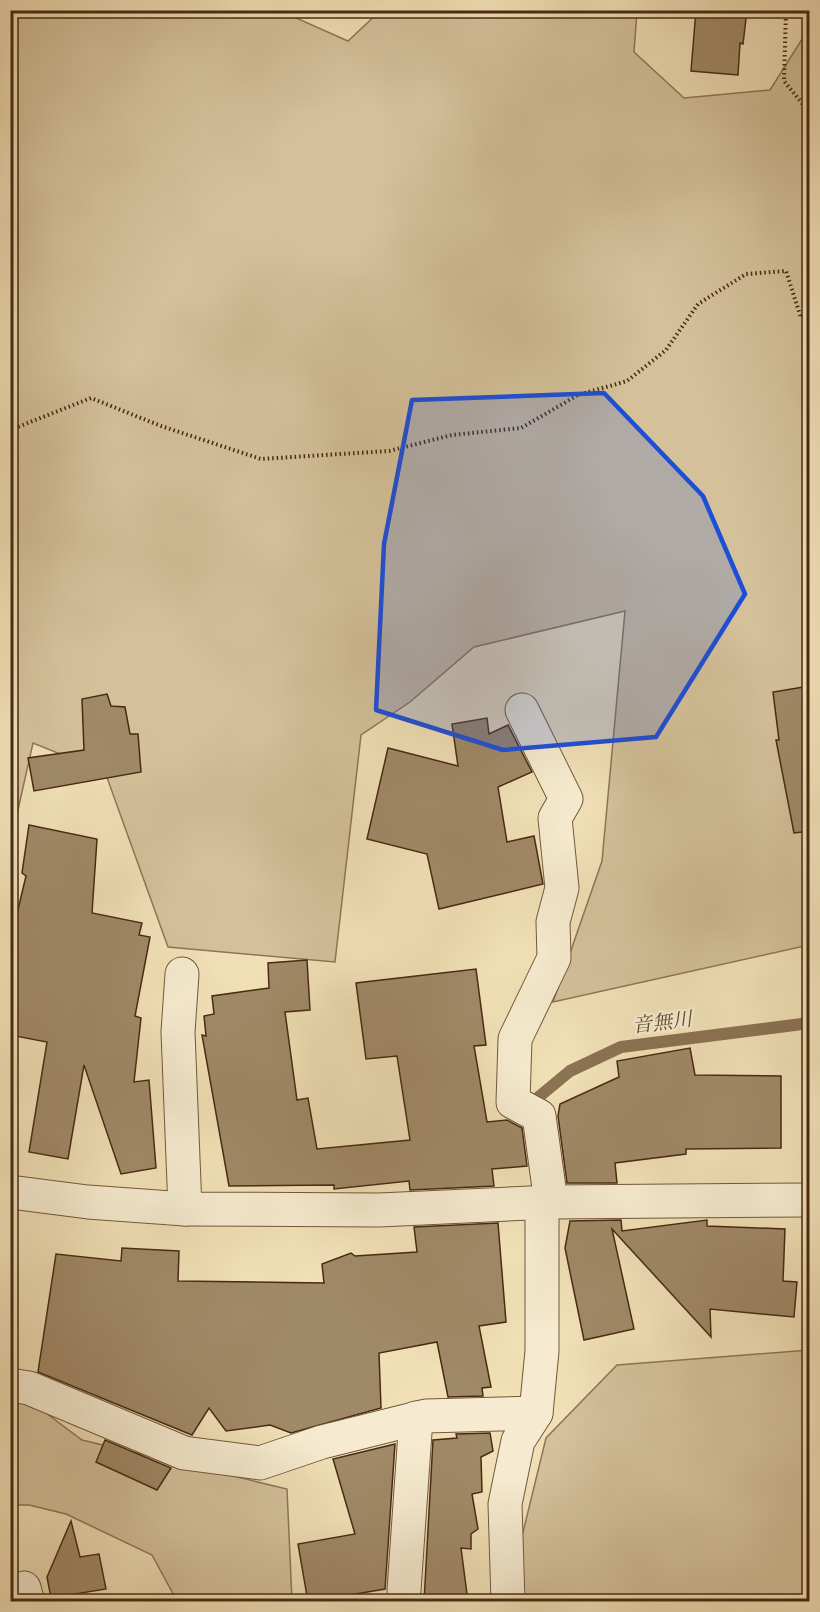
<svg xmlns="http://www.w3.org/2000/svg" width="820" height="1612" viewBox="0 0 820 1612" font-family="'IM FELL French Canon','Noto Serif JP',serif">
<rect width="100%" height="100%" fill="#f1e0b6"/>
<filter id="stains"><feTurbulence type="fractalNoise" baseFrequency=".00333" numOctaves="4"/><feColorMatrix values="0 0 0 0 .2 0 0 0 0 .09 0 0 0 0 .02 0 0 0 .5 -.17"/></filter>
<radialGradient id="worn" r=".72"><stop offset=".6" stop-color="#630" stop-opacity="0"/><stop offset="1" stop-color="#630" stop-opacity=".3"/></radialGradient>
<g fill="#d4c19a" stroke="#8e7656" stroke-width="1.5">
<path d="M11,11H291L296,18L348,41L380,11H637L634,52L684,98L770,90L809,28V945L553,1002L602,861L625,611L474,647L410,702L361,735L335,962L168,947L105,772L33,743L11,841Z"/>
<path d="M809,1350V1601L506,1602L546,1438L617,1365Z"/>
<path d="M10,1386L82,1440L287,1489L292,1601H177L152,1555L66,1514L29,1505H11Z"/>
</g>
<g fill="none" stroke-linecap="round" stroke-linejoin="round">
<path stroke="#8b7253" stroke-width="12" d="M535,1100L570,1071L621,1047L810,1023"/>
</g>
<g fill="#a08967" stroke="#482a12" stroke-width="1.5">
<path d="M696,10H747L743,44L740,43L738,75L691,71Z"/>
<path d="M810,686V831L794,833L776,740H779L773,692Z"/>
<path d="M107,694L111,706L125,707L130,734H138L141,772L34,791L28,758L84,750L82,699Z"/>
<path d="M487,718L489,734L508,725L532,772L498,787L507,842L534,836L543,884L439,909L427,854L367,839L388,748L458,766L452,724Z"/>
<path d="M29,825L97,839L92,913L142,923L139,935L150,937L135,1016L141,1018L134,1082L149,1080L156,1168L121,1174L84,1065L68,1159L29,1152L47,1042L10,1035V919L16,918L26,876L22,873Z"/>
<path d="M307,960L310,1010L285,1012L297,1100L308,1098L317,1149L410,1140L397,1056L366,1059L356,983L476,969L486,1045L474,1046L487,1122L507,1120L522,1128L527,1166L492,1169L494,1186L410,1190L409,1181L334,1189V1185L229,1186L202,1035L206,1036L204,1016L214,1014L212,996L269,988L268,963Z"/>
<path d="M690,1048L695,1075L781,1076V1148L686,1149V1154L615,1163L617,1183H567L558,1116L560,1104L619,1077L617,1061Z"/>
<path d="M621,1220L622,1231L707,1220V1226L785,1229L783,1281L797,1282L794,1317L710,1309L711,1337L612,1229L634,1329L584,1340L565,1248L570,1221Z"/>
<path d="M498,1223L506,1322L479,1326L491,1387L482,1388L483,1396L448,1397L437,1342L379,1353L381,1408L291,1433L270,1425L226,1431L209,1408L192,1435L38,1372L56,1254L121,1261L122,1248L179,1251L178,1281L324,1283L322,1264L351,1253L355,1256L417,1252L414,1227Z"/>
<path d="M490,1433L493,1451L481,1457L482,1492L472,1494L478,1529L471,1534V1549L461,1548L468,1602H424L433,1440L457,1438L456,1434Z"/>
<path d="M105,1440L171,1468L157,1490L96,1462Z"/>
<path d="M395,1444L385,1589L308,1602L298,1544L355,1534L333,1459Z"/>
<path d="M71,1521L80,1557L99,1554L106,1589L51,1598L47,1577Z"/>
</g>
<g fill="none" stroke-linecap="round" stroke-linejoin="round">
<g stroke="#72583b" stroke-width="35">
<g id="minor">
<path d="M522,710L566,799L555,818L562,888L553,922L554,958L515,1039L513,1102L539,1116L551,1202"/>
<path d="M182,974L178,1032L185,1209"/>
<path d="M10,1192L88,1202L185,1209L379,1210L551,1202L810,1200"/>
<path d="M10,1385L29,1388L184,1453L260,1463L322,1442L426,1416L536,1413"/>
<path d="M24,1588L28,1602"/>
<path d="M404,1590L416,1418"/>
<path d="M508,1602L505,1504L518,1441L536,1413L542,1351V1202"/>
</g>
</g>
<g stroke="#482a12" stroke-width="4" stroke-dasharray="1.5 3" stroke-linecap="butt">
<path d="M786,10L784,81L810,113"/>
<path d="M10,430L91,398L161,426L261,459L389,451L452,435L521,428L578,395L627,381L666,350L698,304L746,274L786,271L801,318L810,311"/>
</g>
<use href="#minor" stroke="#f6ebd0" stroke-width="33"/>
</g>
<path fill="#1d4ed8" fill-opacity="0.2" stroke="#1d4ed8" stroke-width="4.5" stroke-linejoin="round" d="M604,393L703,496L745,594L656,737L503,750L376,710L384,544L412,400Z"/>
<g text-anchor="middle" stroke-width="4.5" stroke-linejoin="round" paint-order="stroke">
<g font-size="20" font-style="italic" fill="#64482d" stroke="#f6ebd0">
<text transform="translate(662 1022) rotate(-7)" y="7">音無川</text>
</g>
</g>
<rect width="820" height="1612" fill="none" stroke="#f1e0b6" stroke-width="36"/>
<rect x="12" y="12" width="796" height="1588" fill="none" stroke="#482a12" stroke-width="3"/>
<rect x="18" y="18" width="784" height="1576" fill="none" stroke="#482a12" stroke-width="1.5"/>
<rect width="100%" height="100%" filter="url(#stains)"/>
<rect width="100%" height="100%" fill="url(#worn)"/>
</svg>
